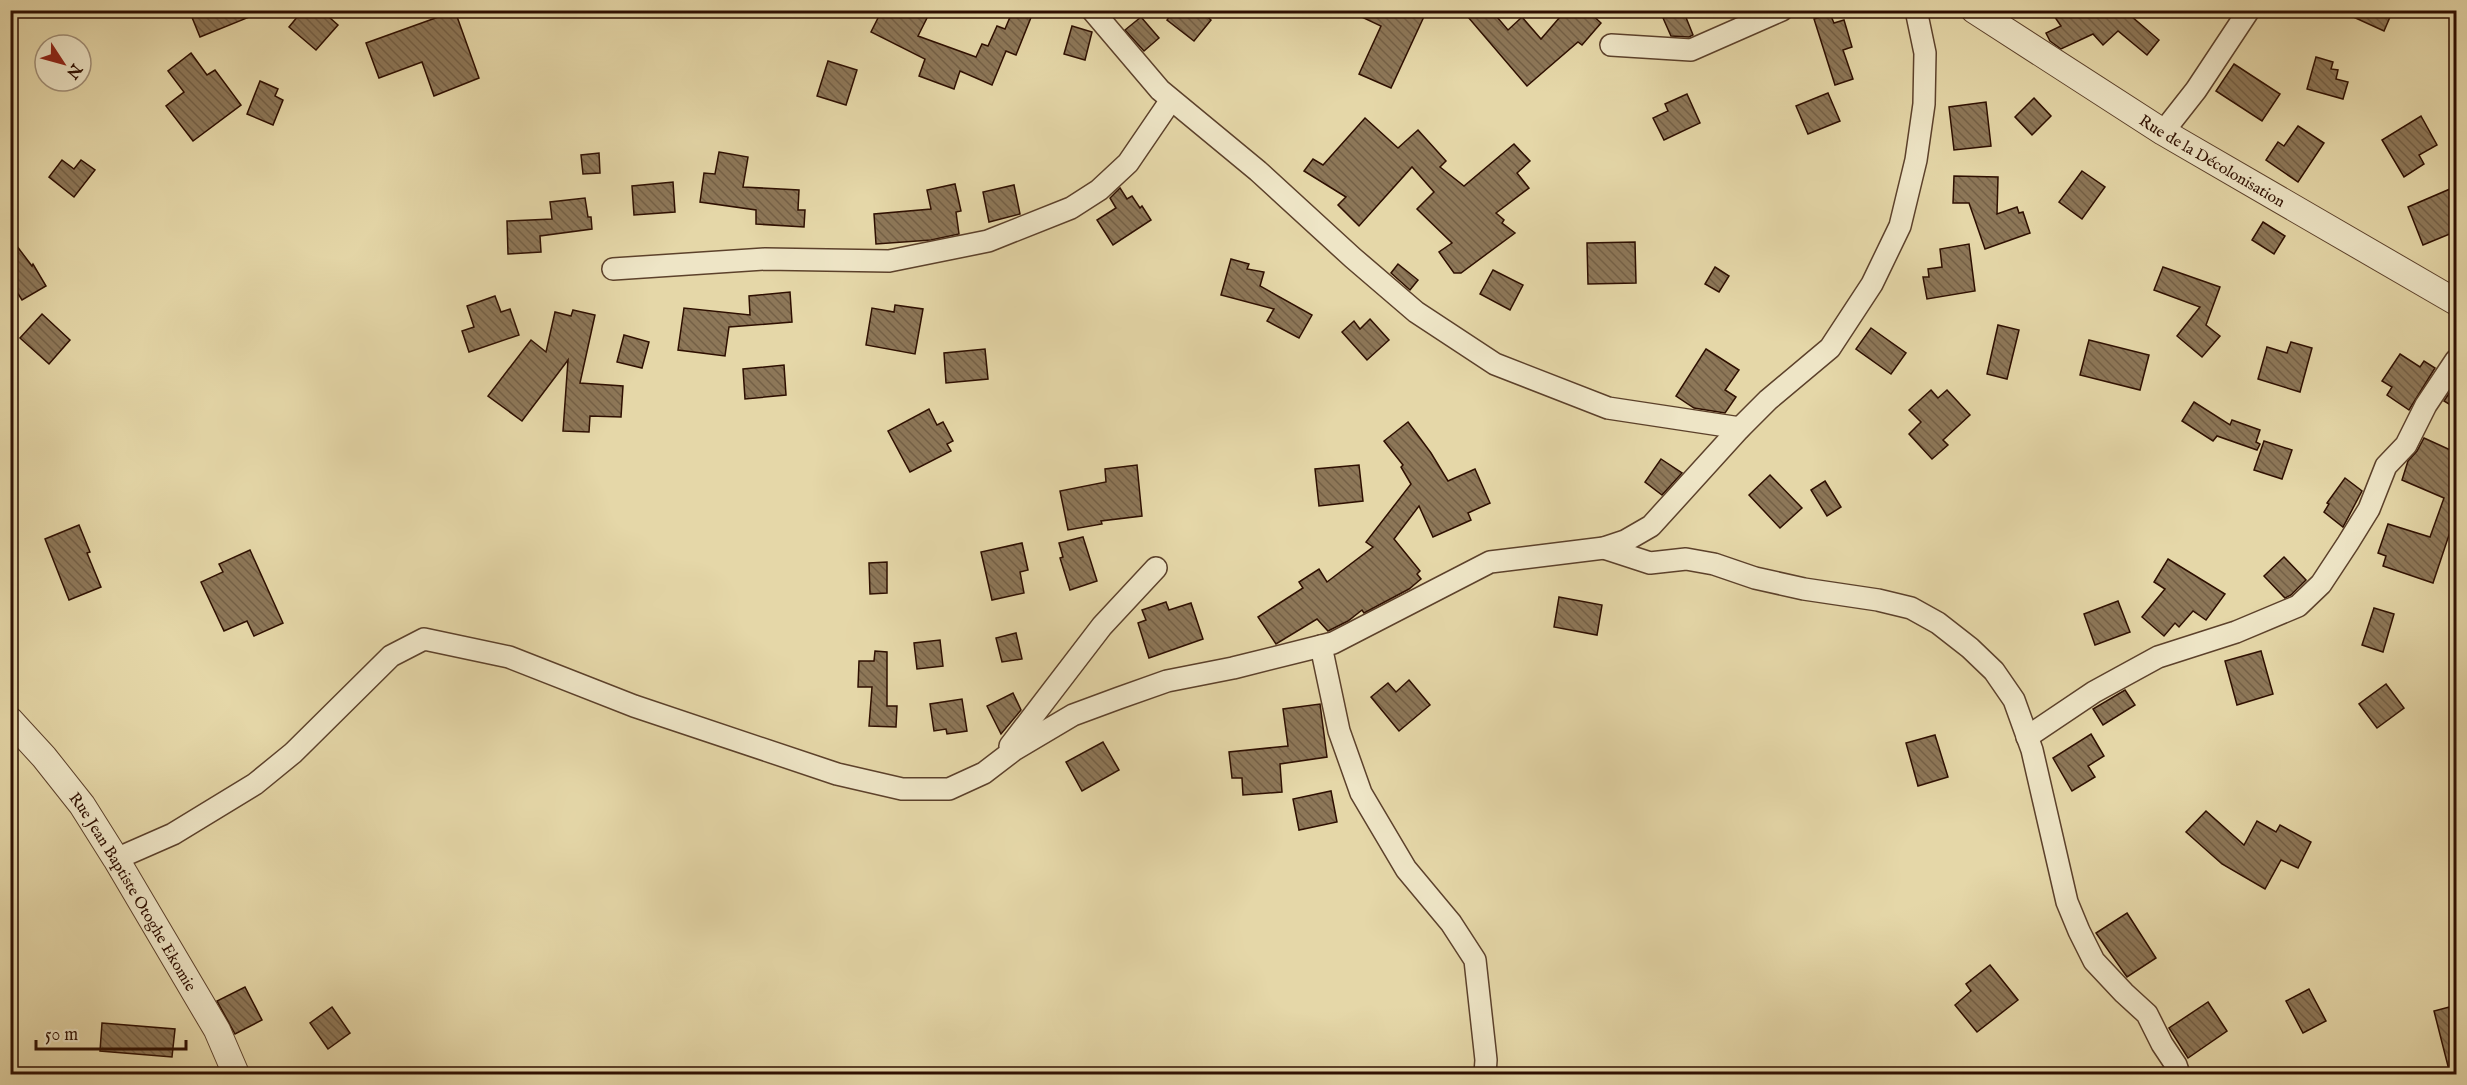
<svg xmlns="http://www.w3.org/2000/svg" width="2467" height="1085" viewBox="0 0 2467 1085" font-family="'IM FELL English',serif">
<defs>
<pattern id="building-back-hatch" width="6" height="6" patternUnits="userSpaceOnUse" patternTransform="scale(1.5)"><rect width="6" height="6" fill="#8d7758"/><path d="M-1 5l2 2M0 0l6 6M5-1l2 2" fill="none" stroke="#746046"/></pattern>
</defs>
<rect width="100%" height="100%" fill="#e5d7a8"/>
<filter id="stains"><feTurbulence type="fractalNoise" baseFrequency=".00333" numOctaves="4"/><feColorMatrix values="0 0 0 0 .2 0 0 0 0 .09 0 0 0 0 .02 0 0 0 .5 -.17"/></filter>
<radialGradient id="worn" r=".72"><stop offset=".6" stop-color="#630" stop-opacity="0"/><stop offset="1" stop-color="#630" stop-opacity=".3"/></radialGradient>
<g fill="url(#building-back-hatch)" stroke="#2e0f01" stroke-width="1.5">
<path d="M189,10H264V11L200,37Z"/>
<path d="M303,10H321L338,25L316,50L289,27Z"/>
<path d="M882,10H931L918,36L976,57L982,44L988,46L997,26L1005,29L1013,10H1034L1016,55L1006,51L992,85L960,71L954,89L919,76L925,59L871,32Z"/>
<path d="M1174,10H1200L1211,20L1194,41L1167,20Z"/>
<path d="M1347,10H1427L1391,88L1359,74L1381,26Z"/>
<path d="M1462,10H1491L1508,30L1522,17L1541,39L1566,10H1587L1601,23L1582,45L1578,42L1527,86Z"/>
<path d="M1683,10L1693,35L1689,37L1671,36L1663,18Z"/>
<path d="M2050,10H2124L2159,40L2147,55L2118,31L2103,45L2093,34L2061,49L2050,41L2046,33L2061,26Z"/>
<path d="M2338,10H2393L2384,31Z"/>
<path d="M455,11L479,78L434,96L422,62L379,78L366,43Z"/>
<path d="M1830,14L1834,23L1844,20L1852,47L1843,50L1853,79L1835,85L1814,19Z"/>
<path d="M1141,17L1159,38L1144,51L1125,30Z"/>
<path d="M1072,26L1092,32L1085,60L1064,54Z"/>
<path d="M191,53L207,75L215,70L241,105L193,141L166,106L184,92L168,71Z"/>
<path d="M2316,57L2333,62L2331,69L2338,70L2336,79L2348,82L2343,99L2307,89Z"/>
<path d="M828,61L857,70L846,105L817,96Z"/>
<path d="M2234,64L2280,94L2262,121L2216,91Z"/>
<path d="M260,81L278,89L275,96L283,100L273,125L247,114Z"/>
<path d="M1828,93L1840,121L1808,134L1796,106Z"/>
<path d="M1687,94L1700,123L1664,140L1653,118L1668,111L1665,104Z"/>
<path d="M2034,98L2051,116L2032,135L2015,117Z"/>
<path d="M1986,102L1991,146L1954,150L1949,107Z"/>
<path d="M2421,116L2437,145L2419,155L2424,164L2404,177L2382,140Z"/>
<path d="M1365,118L1398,148L1418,130L1446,161L1440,167L1464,186L1514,144L1530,161L1517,173L1529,188L1496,213L1504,220L1502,223L1515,233L1461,273H1454L1439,252L1452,243L1417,209L1434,192L1412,167L1359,226L1338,205L1346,197L1304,171L1313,159L1323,165Z"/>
<path d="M2298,126L2324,143L2298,182L2266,160L2278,142L2284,146Z"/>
<path d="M719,152L748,157L743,187L799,190L798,210H805L804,227L756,224V210L700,202L704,173L715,174Z"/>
<path d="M599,153L600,173L583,174L581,155Z"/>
<path d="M62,160L74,169L81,160L95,170L74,197L49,177Z"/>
<path d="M2082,171L2105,187L2082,219L2059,202Z"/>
<path d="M1954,176L1998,177L1997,214L2017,207L2019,213L2023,212L2030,233L1985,249L1969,203H1953Z"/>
<path d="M673,182L675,212L634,215L632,186Z"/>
<path d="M955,184L961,211L956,212L959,234L931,240L876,244L874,214L931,209L927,190Z"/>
<path d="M1014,185L1020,214L989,222L983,192Z"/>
<path d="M2457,186V231L2423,245L2408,207Z"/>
<path d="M1120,188L1127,199L1132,196L1140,208L1142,206L1151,220L1113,245L1097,220L1116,208L1110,198Z"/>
<path d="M585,198L588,217H591L592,229L540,236L541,252L508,254L507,221L552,219L550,202Z"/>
<path d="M2263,222L2285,236L2274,254L2252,240Z"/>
<path d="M10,237L32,266L33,264L46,286L22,300L17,292L10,293Z"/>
<path d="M1635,242L1636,283L1588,284L1587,243Z"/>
<path d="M1969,244L1975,291L1927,299L1923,277H1929L1928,269L1942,267L1940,249Z"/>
<path d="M1231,259L1249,264L1247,269L1264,272L1260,286L1312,315L1299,338L1267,321L1274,309L1221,295Z"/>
<path d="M1398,264L1418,280L1410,290L1391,273Z"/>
<path d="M1715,267L1729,276L1719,292L1705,284Z"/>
<path d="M2163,267L2220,287L2206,325L2220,336L2202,357L2177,336L2200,307L2154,290Z"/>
<path d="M1493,270L1523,285L1510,310L1480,294Z"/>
<path d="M790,292L792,322L729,327L725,356L678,350L684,308L750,315L749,296Z"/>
<path d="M495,296L501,312L510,309L519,335L469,352L462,331L474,327L467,306Z"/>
<path d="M895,305L923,309L915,354L866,345L872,308L894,312Z"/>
<path d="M573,310L595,315L580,383L623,386L621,417L590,416L589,432L563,431L568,360L522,421L488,396L531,340L546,352L555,312L571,316Z"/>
<path d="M42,314L70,340L49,364L20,338Z"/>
<path d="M1370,319L1389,340L1367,360L1342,332L1354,321L1360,329Z"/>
<path d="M1998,325L2019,330L2007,379L1987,374Z"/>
<path d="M1871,328L1906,353L1891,374L1856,349Z"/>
<path d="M624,335L649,342L642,368L617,362Z"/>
<path d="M2089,340L2149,355L2140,390L2080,375Z"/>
<path d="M2291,342L2312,348L2300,392L2258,379L2267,347L2287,353Z"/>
<path d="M985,349L988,379L946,383L944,353Z"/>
<path d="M1706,349L1739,370L1725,390L1736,397L1725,413L1694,408L1676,396Z"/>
<path d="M2400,354L2420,367L2424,361L2435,368L2409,410L2387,395L2392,387L2382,381Z"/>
<path d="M784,365L786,395L745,399L743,369Z"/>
<path d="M2455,384L2457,385V409L2444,401Z"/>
<path d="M1931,390L1938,398L1947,390L1970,415L1943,440L1948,445L1932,459L1909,434L1921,422L1909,410Z"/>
<path d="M2194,402L2230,425L2232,420L2260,430L2256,442L2260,444L2257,450L2217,436L2213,441L2182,421Z"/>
<path d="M929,409L937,425L943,422L953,441L947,444L951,451L910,472L888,431Z"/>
<path d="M1408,422L1431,453L1448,481L1475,469L1490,503L1468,513L1471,520L1433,537L1419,506L1394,539L1420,571L1417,574L1421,579L1409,589L1364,613L1362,610L1348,621L1328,631L1317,619L1276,644L1258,617L1303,588L1299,582L1319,569L1327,582L1373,547L1366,542L1411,484L1401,467L1403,465L1384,441Z"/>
<path d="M2424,438L2457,453V527L2452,526L2433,583L2383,566L2386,556L2378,553L2388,524L2430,537L2444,498L2402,480L2408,461L2417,451Z"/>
<path d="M2264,441L2292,450L2282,479L2254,470Z"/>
<path d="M1661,459L1682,473L1662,495L1645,482Z"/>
<path d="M1137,465L1142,516L1101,521L1102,524L1068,530L1060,491L1106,482L1105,469Z"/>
<path d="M1359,465L1363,501L1319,506L1315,469Z"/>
<path d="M1770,475L1802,508L1780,528L1749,495Z"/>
<path d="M2345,478L2362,491L2343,527L2324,512L2329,504L2327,503Z"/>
<path d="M1825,481L1841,507L1827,516L1811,490Z"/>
<path d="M79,525L90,552L87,553L101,587L69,600L45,539Z"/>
<path d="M1083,537L1097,581L1070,590L1060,558L1063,557L1059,543Z"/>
<path d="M1022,543L1028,570L1020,572L1024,593L992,600L981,552Z"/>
<path d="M250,550L283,623L254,636L247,621L224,631L201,582L223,572L219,564Z"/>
<path d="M2284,557L2306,580L2291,595L2285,598L2264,576Z"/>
<path d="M2168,559L2225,594L2206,620L2193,611L2179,627L2175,623L2164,636L2142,617L2165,589L2154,582Z"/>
<path d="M887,562V593L870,594L869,563Z"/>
<path d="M1559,597L1602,605L1597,635L1554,627Z"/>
<path d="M2118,601L2130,632L2095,645L2084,614Z"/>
<path d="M1166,602L1169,610L1191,603L1203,639L1149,658L1138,623L1146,620L1142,610Z"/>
<path d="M2374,608L2394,614L2383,652L2362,645Z"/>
<path d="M1016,633L1022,659L1002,662L996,638Z"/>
<path d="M940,640L943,666L917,669L914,643Z"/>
<path d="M875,651L887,652V706H897L896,727L869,726L872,687H858L859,661H874Z"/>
<path d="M2261,651L2273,694L2237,705L2225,661Z"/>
<path d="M1409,680L1430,705L1399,731L1371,697L1388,683L1396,692Z"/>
<path d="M2386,684L2404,708L2377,728L2359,704Z"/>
<path d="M2125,690L2135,705L2103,725L2093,709Z"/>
<path d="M1013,693L1021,710L1001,734L987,706Z"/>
<path d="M962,699L967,731L947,734L946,729L934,731L930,704Z"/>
<path d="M1320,704L1327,757L1280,764L1282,792L1243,795L1242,778H1232L1229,752L1288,746L1283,709Z"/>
<path d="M2091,734L2104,756L2088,766L2095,777L2072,791L2053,758Z"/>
<path d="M1935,735L1948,777L1918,786L1906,743Z"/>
<path d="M1103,742L1119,770L1082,791L1066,762Z"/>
<path d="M1331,791L1337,822L1299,830L1293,799Z"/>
<path d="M2206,811L2244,845L2257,821L2276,832L2280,825L2311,842L2298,868L2281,860L2265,889L2222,864L2186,832Z"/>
<path d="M2127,913L2156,958L2127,977L2096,933Z"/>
<path d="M1990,965L2018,1000L1977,1032L1955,1005L1971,991L1966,984Z"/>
<path d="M245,987L262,1020L235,1034L217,1001Z"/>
<path d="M2309,989L2326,1021L2303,1033L2286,1001Z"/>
<path d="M2208,1002L2227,1031L2188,1058L2169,1028Z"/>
<path d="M2457,1005V1074H2450L2434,1011Z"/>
<path d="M332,1007L350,1033L328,1049L310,1023Z"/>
<path d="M102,1023L175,1029L172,1057L100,1051Z"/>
</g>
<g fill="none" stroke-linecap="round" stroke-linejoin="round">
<g stroke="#5c412b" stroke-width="24">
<g id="minor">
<path d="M1092,10L1160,90L1258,171L1353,258L1416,312L1495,364L1608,408L1740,428"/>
<path d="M1611,45L1691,50L1782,10"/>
<path d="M2163,132L2196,90L2249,10"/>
<path d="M613,269L765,259L889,261L988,241L1071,208L1099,190L1128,163L1171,100"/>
<path d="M1604,548L1650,563L1686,559L1714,564L1755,578L1804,589L1878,600L1911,608L1938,623L1970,648L1994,671L2014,700L2032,750L2067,902L2079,931L2094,961L2124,993L2147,1014L2162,1044L2176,1065L2179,1074"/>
<path d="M1321,646L1339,731L1361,793L1406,869L1451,923L1475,960L1486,1060L1485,1074"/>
<path d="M2027,737L2094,692L2158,657L2236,632L2298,606L2321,584L2348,543L2369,509L2386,466L2406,445L2426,405L2456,360"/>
<path d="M1010,746L1102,626L1156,568"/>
<path d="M116,859L173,834L255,784L293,753L391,656L424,639L509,657L634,706L837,774L902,789H949L984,773L1014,750L1073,715L1119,698L1167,681L1233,668L1333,643L1490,562L1604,548L1625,541L1651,526L1740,428L1768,400L1830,348L1872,284L1900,226L1916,160L1924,104L1925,53L1916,10"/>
</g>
</g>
<g stroke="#5c412b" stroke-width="28">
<g id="tertiary">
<path id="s1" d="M1974,10L2163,132L2456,302"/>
<path id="s2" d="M10,720L44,757L82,805L116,859L217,1030L236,1074"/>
</g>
</g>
<use href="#minor" stroke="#eee5c6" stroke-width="21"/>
<use href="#tertiary" stroke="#eee5c6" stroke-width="26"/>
</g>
<g text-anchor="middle" stroke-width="6" stroke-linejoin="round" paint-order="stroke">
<g font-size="16" fill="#2e0f01" stroke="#eee5c6">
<text dy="6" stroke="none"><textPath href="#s1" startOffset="282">Rue de la Décolonisation</textPath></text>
<text dy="6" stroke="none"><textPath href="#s2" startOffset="212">Rue Jean Baptiste Otoghe Ekomie</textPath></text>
</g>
</g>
<rect width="2467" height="1085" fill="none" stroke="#e5d7a8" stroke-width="36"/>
<rect x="12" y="12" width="2443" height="1061" fill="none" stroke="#2e0f01" stroke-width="3"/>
<rect x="18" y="18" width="2431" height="1049" fill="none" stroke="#2e0f01" stroke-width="1.5"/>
<g transform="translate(63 63) rotate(126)"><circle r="28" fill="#eee5c6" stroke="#a18f77" stroke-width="1.5"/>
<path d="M0-4.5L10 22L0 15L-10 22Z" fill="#8f2418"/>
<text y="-9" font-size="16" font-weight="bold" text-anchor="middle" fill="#2e0f01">N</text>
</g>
<path d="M36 1040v9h150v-9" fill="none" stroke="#2e0f01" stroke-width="3"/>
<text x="45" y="1040" font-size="18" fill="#2e0f01" stroke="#eee5c6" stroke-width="4.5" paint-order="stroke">50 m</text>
<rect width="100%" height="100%" filter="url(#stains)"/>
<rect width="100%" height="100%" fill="url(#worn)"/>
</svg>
